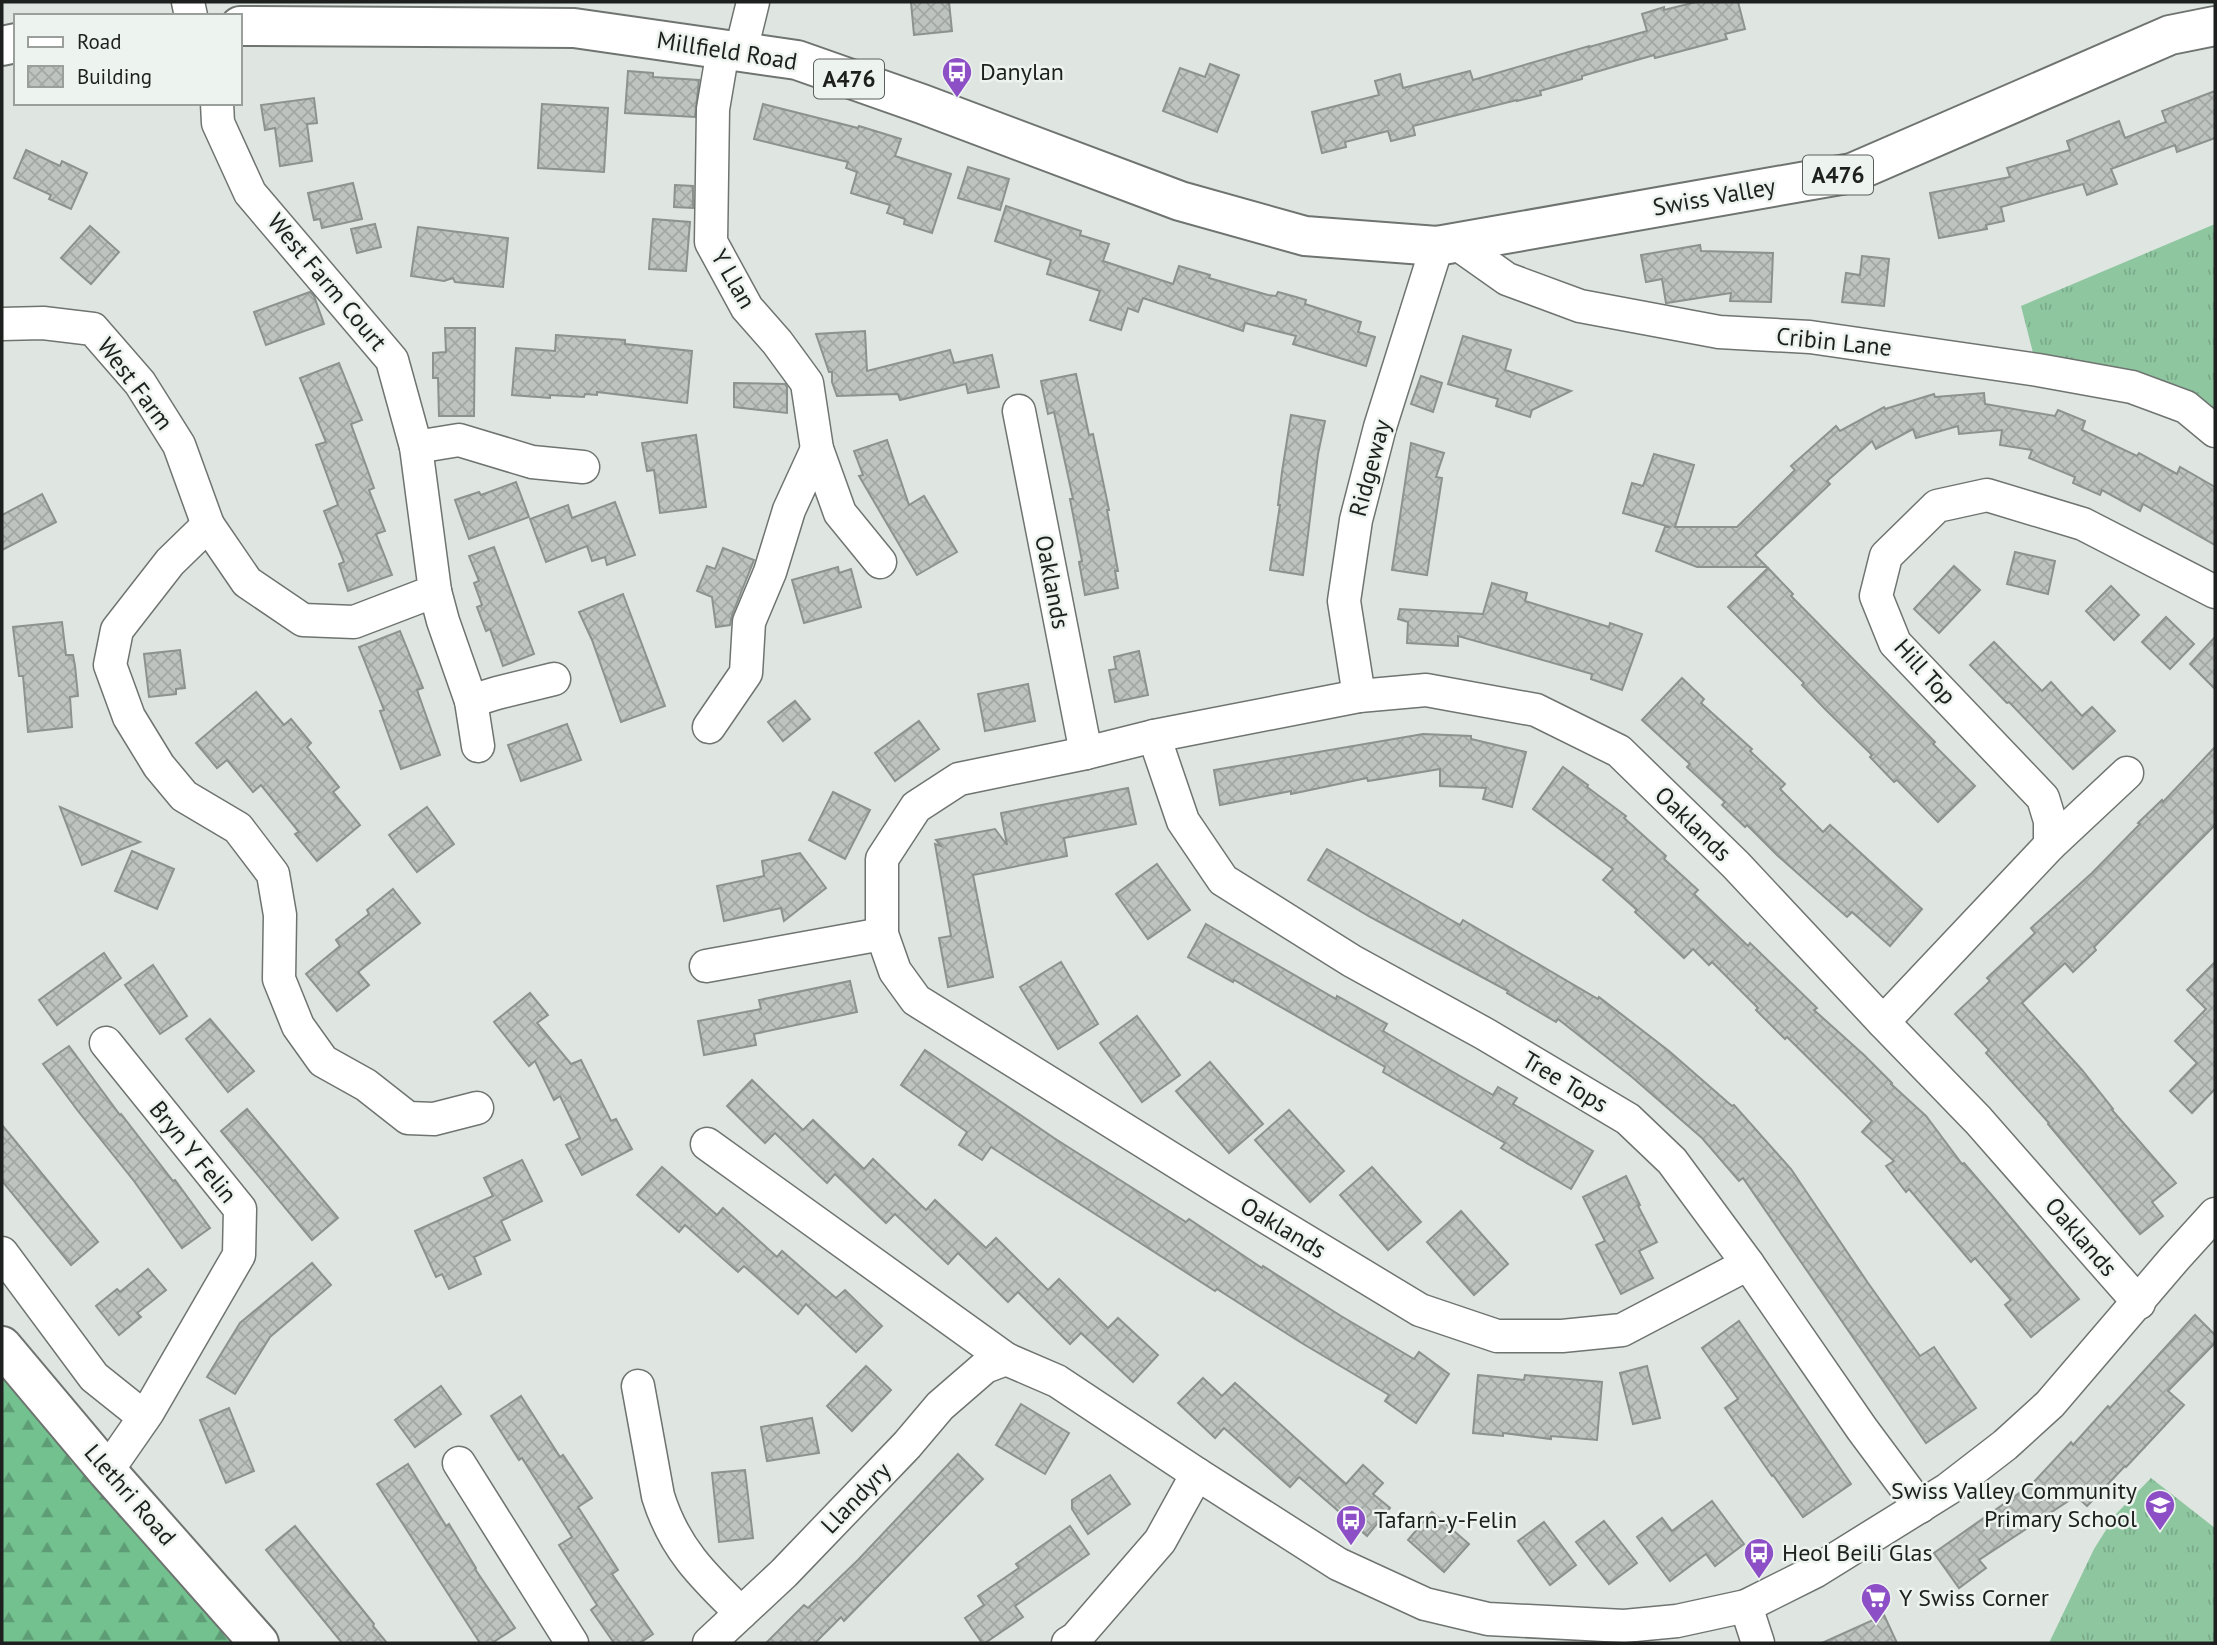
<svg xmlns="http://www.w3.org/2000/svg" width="2217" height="1645" viewBox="0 0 2217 1645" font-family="'PT Sans',sans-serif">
<defs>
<pattern id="grass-tufts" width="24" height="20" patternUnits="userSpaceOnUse" patternTransform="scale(1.75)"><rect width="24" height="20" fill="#8ec6a0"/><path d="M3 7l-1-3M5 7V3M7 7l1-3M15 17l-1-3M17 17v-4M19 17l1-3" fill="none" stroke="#7aaa89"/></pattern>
<pattern id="forest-firs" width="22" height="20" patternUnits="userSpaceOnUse" patternTransform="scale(1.75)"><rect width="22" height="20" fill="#72c18f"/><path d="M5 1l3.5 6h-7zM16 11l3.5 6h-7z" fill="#5d9c74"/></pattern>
<pattern id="building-cross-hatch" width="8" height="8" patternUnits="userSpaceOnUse" patternTransform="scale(1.75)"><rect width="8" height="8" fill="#bdc3bf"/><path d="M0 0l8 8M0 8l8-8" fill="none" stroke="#a2a7a4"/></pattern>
</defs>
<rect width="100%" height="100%" fill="#dfe6e1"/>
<g fill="url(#grass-tufts)">
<path d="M2215,224V446L2186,422L2140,400L2040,380L2021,306Z"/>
<path d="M2151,1478L2215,1528V1643H2049L2094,1549L2116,1514Z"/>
</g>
<path fill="url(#forest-firs)" d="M2,1365L210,1618L231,1643H2Z"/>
<g fill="url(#building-cross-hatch)" stroke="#8c928d" stroke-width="2">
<path d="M911,2H949L952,31L914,35Z"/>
<path d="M1696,2H1738L1745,29L1725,34L1727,39L1655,58L1654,55L1582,76V79L1540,91L1541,95L1517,101V100L1413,126L1415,135L1391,141L1388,131L1345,142L1346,147L1322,153L1312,112L1379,95L1375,81L1400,74L1403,88L1470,71L1473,80L1589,46V47L1647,31L1642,14L1664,7V10Z"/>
<path d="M1210,64L1239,75L1217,132L1163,111L1180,68L1205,77Z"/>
<path d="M628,71L653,73V77L699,80L695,117L625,113Z"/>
<path d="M2215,91V138L2177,152L2175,145L2111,169L2117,184L2087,195L2083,184L2001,207L2004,221L1986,225L1987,229L1939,238L1930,193L2010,177L2007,168L2070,150L2067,141L2119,121L2125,138L2166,122L2162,111Z"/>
<path d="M314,98L317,123L307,124L312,161L280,166L275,128L265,130L261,105Z"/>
<path d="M542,104L608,108L604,172L538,168Z"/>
<path d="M763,104L858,128L859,126L901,139L895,156L951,174L932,233L904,224L905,219L887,213L890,205L851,193L857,172L846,168L848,162L754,139Z"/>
<path d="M26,150L60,166L62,161L87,173L71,209L49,199L51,195L14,178Z"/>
<path d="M968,167L1009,179L1000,210L958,198Z"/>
<path d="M353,183L362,219L322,228L320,219L314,220L308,193Z"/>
<path d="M675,185L693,186V208L674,207Z"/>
<path d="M1006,206L1081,231L1080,235L1109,244L1103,261L1173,284L1179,266L1210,275L1209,278L1268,295L1276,296L1278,292L1296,297L1306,300L1305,304L1361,322L1358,332L1375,337L1366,366L1293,344L1296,336L1245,323L1243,331L1143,298L1138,312L1128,308L1121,330L1090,320L1100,291L1047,274L1051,260L995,241Z"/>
<path d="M653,219L690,222L686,271L649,269Z"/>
<path d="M375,224L381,247L357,253L351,229Z"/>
<path d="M90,226L119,252L91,284L61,258Z"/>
<path d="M418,227L508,238L503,287L455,282L453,278L444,281L411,276Z"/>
<path d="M1700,245L1701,251L1773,253L1771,302L1730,301L1731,293L1666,303L1662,279L1646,282L1641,255Z"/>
<path d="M1862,256L1889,259L1884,306L1842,302L1846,273L1860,275Z"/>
<path d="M310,292L314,296L324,324L266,345L254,312Z"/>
<path d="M445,328H475L474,416H439L438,378H433V353L446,352Z"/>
<path d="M865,331L867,371L950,350L954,363L992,355L999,387L968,393L966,384L900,400L898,394L837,396L832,382V372H829L816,334Z"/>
<path d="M556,335L625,340V344L692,351L687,403L597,392V395L585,394L584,397L550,395V398L512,395L516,348L555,351Z"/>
<path d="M1463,336L1511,350L1505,370L1571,391L1532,410L1530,417L1496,406L1498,399L1448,384Z"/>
<path d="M339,363L362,420L351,424L374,488L369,490L385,531L376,534L392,575L348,591L339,564L344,562L324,511L338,505L316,445L326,442L300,378Z"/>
<path d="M1076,374L1089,435L1093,434L1109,510H1107L1118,571H1115L1118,588L1085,595L1079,562L1082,561L1070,499H1073L1054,412L1048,414L1041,381Z"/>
<path d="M1421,376L1442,383L1433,412L1411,404Z"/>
<path d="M734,383L785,384L787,387V413L734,407Z"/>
<path d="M1984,393L1985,404L2055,416L2058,410L2085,421L2082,430L2137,456L2139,453L2177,474L2180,467L2215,487V545L2143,504L2140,511L2102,490L2100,495L2073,483L2075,477L2029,458L2032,450L2000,445L2002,430L1959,434L1958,426L1916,438L1913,429L1876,449L1872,441L1827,481L1830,484L1755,555L1767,567H1697L1656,551L1665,527H1670L1623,513L1632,483L1643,486L1654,454L1694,465L1675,527H1737L1795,470L1791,466L1836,426L1840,431L1884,407L1885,409L1934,394L1935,397Z"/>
<path d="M1291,415L1325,421L1318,454L1303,575L1270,570L1280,505H1278L1282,472Z"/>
<path d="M696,435L706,507L660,513L654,470L647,471L642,443Z"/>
<path d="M887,440L909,505L924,496L957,552L917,575L859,476L863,475L854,451Z"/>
<path d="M1411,443L1444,453L1436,477L1442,478L1427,575L1392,570Z"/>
<path d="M516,482L529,517L469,539L455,500L479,492L481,495Z"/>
<path d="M42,494L56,522L2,550V515Z"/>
<path d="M615,502L635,555L607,565L605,557L592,561L587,546L546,562L530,519L568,505L572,518Z"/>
<path d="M494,547L534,654L503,666L490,629L486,631L477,607L482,605L474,583L479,581L469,556Z"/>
<path d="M723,548L754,560L732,615L730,625L716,627L712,597L697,591L707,566L715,569Z"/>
<path d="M2015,552L2055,561L2048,594L2007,584Z"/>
<path d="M1954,566L1980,590L1939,633L1914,609Z"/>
<path d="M838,567L839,573L851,569L861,607L804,623L792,580Z"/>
<path d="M1768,568L1793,594L1791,596L1935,742L1933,744L1975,786L1938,822L1897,780L1894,782L1870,757L1872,755L1825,709L1802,685L1804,683L1728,607Z"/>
<path d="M1492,583L1527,593L1525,601L1609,627L1610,623L1642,634L1622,690L1591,679L1592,674L1458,636V646L1407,643L1408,622L1398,619L1400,609L1483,614Z"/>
<path d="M2111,586L2139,615L2114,640L2086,611Z"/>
<path d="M623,594L665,706L621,722L592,640L579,612Z"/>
<path d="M2166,617L2194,644L2170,669L2142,642Z"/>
<path d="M62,622L66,655H73L75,666L78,696L70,697L72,727L28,732L23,676H19L13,627Z"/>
<path d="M400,631L423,688L417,690L440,755L401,769L380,711L384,710L359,647Z"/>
<path d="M2215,637V689L2190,664Z"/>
<path d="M1994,642L2042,691L2051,682L2082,716L2092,707L2115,731L2073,769L2009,702L2007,703L1970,665Z"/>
<path d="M180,650L185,688L176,689V694L149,697L144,654Z"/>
<path d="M1139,651L1148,695L1115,702L1109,670L1116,669L1114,657Z"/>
<path d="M1682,678L1704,699L1701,703L1752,749L1750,751L1785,784L1780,789L1823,832L1830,825L1922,909L1890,946L1852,912L1847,917L1778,856L1747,825L1745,827L1722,805L1725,802L1687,767L1690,764L1642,720Z"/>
<path d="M1028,684L1035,721L985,731L978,694Z"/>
<path d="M256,692L284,725L291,719L311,743L307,747L339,787L333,792L360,825L317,861L295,834L299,832L261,785L253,792L227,760L217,768L196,743Z"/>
<path d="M795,701L810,719L783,741L768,722Z"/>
<path d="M919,721L939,749L895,781L875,753Z"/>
<path d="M567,724L581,760L521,781L508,745Z"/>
<path d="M1423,734L1471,736V739L1526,752L1512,807L1483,799L1486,788L1440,786V769L1368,781L1367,778L1291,794V791L1220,805L1214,770Z"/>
<path d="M2215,747V825L2094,947L2096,950L2073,972L2065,963L2022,1003L2082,1070L2113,1109L2112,1110L2176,1183L2152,1202L2163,1216L2140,1234L2048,1124L2049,1123L1986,1053L1989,1050L1955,1014L1990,981L1987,978L2035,933L2031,928L2092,873L2140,824L2138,823L2162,800L2163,802Z"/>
<path d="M1563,767L1588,785L1587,787L1626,816L1624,818L1666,856L1664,859L1698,890L1694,894L1748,946L1750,943L1787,979L1817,1008L1814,1010L1864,1055L1892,1083L1891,1084L1926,1116L1962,1164L1964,1163L1995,1199L2079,1299L2031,1337L2005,1305L2011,1300L1975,1258L1971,1262L1909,1189L1906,1192L1886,1166L1894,1161L1862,1132L1872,1121L1787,1037L1785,1039L1756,1010L1758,1008L1712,962L1709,965L1693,949L1684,958L1635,912L1637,910L1603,880L1613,869L1533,809Z"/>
<path d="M1128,788L1136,824L1064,838L1067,856L973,875L993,977L948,987L939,938L951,936L935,844L941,846L936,840L995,829L1007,845L1001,813Z"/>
<path d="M833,792L870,810L845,859L809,840Z"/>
<path d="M60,807L140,842L82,865Z"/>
<path d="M427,807L454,844L417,872L389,835Z"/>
<path d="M1327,849L1460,925L1463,920L1598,999L1599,997L1669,1051L1732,1106L1734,1105L1791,1169L1868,1283L1920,1356L1934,1347L1976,1408L1926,1443L1743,1178L1739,1181L1702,1138L1632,1077L1558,1019L1556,1022L1507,993L1508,991L1370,917L1308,880Z"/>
<path d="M132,851L174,869L157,909L115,891Z"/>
<path d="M800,853L826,888L784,921L781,908L724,921L717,886L764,876L762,861Z"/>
<path d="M1157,864L1190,910L1148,939L1116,894Z"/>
<path d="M393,889L420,923L358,972L369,985L337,1011L306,974L340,946L336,940L369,914L367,910Z"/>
<path d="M1206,924L1336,999L1337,996L1387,1024L1383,1031L1465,1079L1493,1095L1498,1087L1517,1098L1513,1104L1593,1151L1571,1189L1501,1148L1505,1143L1383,1072L1385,1067L1234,980L1233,982L1188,957Z"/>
<path d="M104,953L121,978L57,1025L39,1000Z"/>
<path d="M1061,962L1098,1024L1058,1049L1020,987Z"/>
<path d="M2215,962V1089L2192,1113L2170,1091L2197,1063L2175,1041L2206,1009L2187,990Z"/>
<path d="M153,965L187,1016L160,1034L125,985Z"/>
<path d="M850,981L857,1012L754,1034L756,1045L704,1055L698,1021L761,1009L759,1000Z"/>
<path d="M530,993L548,1015L537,1023L571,1064L581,1060L611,1121L616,1119L632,1149L582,1175L566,1145L580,1138L560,1096L554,1100L535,1061L529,1066L494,1022Z"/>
<path d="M1137,1016L1180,1075L1142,1102L1100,1043Z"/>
<path d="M210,1019L254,1071L228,1092L186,1039Z"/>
<path d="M69,1046L120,1115L121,1114L173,1181L175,1180L210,1228L182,1248L134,1181L78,1111L43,1064Z"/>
<path d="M925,1050L1054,1138L1186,1222L1189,1219L1262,1268L1263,1266L1341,1316L1414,1359L1419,1352L1449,1374L1416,1423L1385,1401L1389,1395L1300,1342L1217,1289L1215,1291L991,1147L982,1160L959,1145L967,1132L901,1085Z"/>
<path d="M1210,1062L1263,1124L1229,1153L1176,1091Z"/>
<path d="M752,1080L803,1130L813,1120L864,1169L873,1159L926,1210L935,1200L986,1248L996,1238L1048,1290L1059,1279L1108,1328L1118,1318L1158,1355L1133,1382L1081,1333L1070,1344L1018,1292L1008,1302L958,1253L948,1264L895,1214L886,1223L835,1174L827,1183L775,1133L765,1143L727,1106Z"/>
<path d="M247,1109L338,1218L312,1240L221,1131Z"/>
<path d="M1289,1110L1344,1171L1310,1202L1255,1140Z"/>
<path d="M2,1125L98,1242L71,1265L2,1181Z"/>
<path d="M522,1160L542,1201L501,1221L510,1240L474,1257L481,1274L449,1289L442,1274L436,1277L415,1231L493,1196L484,1178Z"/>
<path d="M662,1167L717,1215L723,1208L777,1257L782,1251L836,1298L845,1290L882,1326L856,1352L806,1304L798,1314L744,1266L738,1272L685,1225L679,1232L637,1195Z"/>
<path d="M1372,1167L1421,1222L1388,1250L1340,1195Z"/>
<path d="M1626,1176L1640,1205L1638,1206L1657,1242L1639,1251L1653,1278L1621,1294L1596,1245L1605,1241L1583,1197Z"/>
<path d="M1461,1211L1508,1264L1474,1295L1427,1242Z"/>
<path d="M312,1263L331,1285L270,1337L235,1394L207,1377L240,1323Z"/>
<path d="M148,1269L166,1290L137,1313L141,1317L119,1335L96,1306L117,1289L120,1292Z"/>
<path d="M2195,1315L2215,1335V1343L2168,1391L2184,1405L2126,1467L2125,1466L2087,1506L2076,1496L1979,1560L1986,1568L1959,1588L1934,1553L2032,1484L2071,1442L2073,1445L2108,1406L2110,1408Z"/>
<path d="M1739,1321L1851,1484L1803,1517L1773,1475L1772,1476L1725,1408L1738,1399L1702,1348Z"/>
<path d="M866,1366L891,1390L852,1431L827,1406Z"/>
<path d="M1647,1366L1660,1418L1633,1424L1620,1373Z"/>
<path d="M1478,1375L1524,1380L1525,1375L1602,1382L1597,1440L1551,1436V1439L1503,1433V1436L1473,1433Z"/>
<path d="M1203,1378L1222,1396L1235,1383L1346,1484L1363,1465L1383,1483L1373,1494L1390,1508L1367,1536L1299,1477L1290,1487L1224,1428L1215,1438L1178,1403Z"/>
<path d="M441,1386L461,1414L415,1447L395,1420Z"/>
<path d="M521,1396L560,1457L563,1455L592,1498L578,1507L618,1570L612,1574L653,1634L640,1643H614L591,1610L597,1605L559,1545L572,1537L522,1458L519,1460L491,1416Z"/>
<path d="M1021,1404L1069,1433L1045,1474L996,1445Z"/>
<path d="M229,1408L254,1471L226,1483L200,1420Z"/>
<path d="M812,1418L819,1453L767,1461L761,1427Z"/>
<path d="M958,1454L983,1479L844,1621L841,1617L815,1643H766L804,1605L808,1608L858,1560Z"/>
<path d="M408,1464L446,1526L449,1524L476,1568L475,1569L515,1628L492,1643H480L377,1484Z"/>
<path d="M745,1470L753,1538L719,1542L712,1473Z"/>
<path d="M1110,1475L1130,1504L1088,1534L1072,1509V1500Z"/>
<path d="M1712,1501L1744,1544L1715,1566L1706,1554L1670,1581L1637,1537L1662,1518L1672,1531Z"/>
<path d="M1432,1512L1469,1544L1444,1572L1408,1540Z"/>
<path d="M1604,1521L1637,1563L1609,1584L1576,1542Z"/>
<path d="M1544,1522L1576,1565L1550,1585L1518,1541Z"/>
<path d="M295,1526L374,1624L373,1626L387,1643H342L266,1550Z"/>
<path d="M1070,1526L1089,1554L1015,1606L1023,1617L985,1643H982L965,1618L984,1605L978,1596L1019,1568L1016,1564Z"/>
<path d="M1884,1615L1897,1643H1822Z"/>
</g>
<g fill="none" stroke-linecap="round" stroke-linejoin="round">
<g stroke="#6f7470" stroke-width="35">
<g id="minor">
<path d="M188,2L191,16"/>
<path d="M723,50L713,109L711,242L747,308L777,342L807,383L817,449L840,513L880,562"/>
<path d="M741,51L753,2"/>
<path d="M217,103L218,123L250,193L392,360L416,447L435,591L354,622L303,620L247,582L208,525L170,562L117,630L110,665L129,717L159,766L184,796L238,828L273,874L280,915L279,979L298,1026L323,1061L366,1085L408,1118L434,1119L477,1108"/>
<path d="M1456,243L1507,279L1580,306L1719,332L1810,337L2038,370L2132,387L2186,407L2215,431"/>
<path d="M2,324L43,323L93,329L140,383L179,445L208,525"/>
<path d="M1019,411L1086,753"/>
<path d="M416,447L459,440L532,462L583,467"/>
<path d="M435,591L443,621L471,701L478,746"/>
<path d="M1359,696L1344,601L1356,520L1380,427L1437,246"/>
<path d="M471,701L497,693L554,679"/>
<path d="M709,727L746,673L749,622L770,572L789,510L817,449"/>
<path d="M1154,736L1183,821L1223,880L1352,961L1485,1034L1628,1119L1672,1161L1748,1264L1862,1429L1920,1507"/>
<path d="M2050,845L2127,773"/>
<path d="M706,966L882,934"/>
<path d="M1883,1022L2050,845V821L2043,798L1895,643L1876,596L1886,556L1937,506L1987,495L2083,524L2215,592"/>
<path d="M106,1043L240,1209L239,1255L148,1412L107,1471"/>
<path d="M707,1144L1006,1359"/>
<path d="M2,1253L94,1377L144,1417"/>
<path d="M1748,1264L1622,1330L1562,1336H1497L1420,1310L1220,1189L916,1000L895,971L882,934V859L916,807L959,779L1086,753L1154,736L1359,696L1426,690L1536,710L1619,751L1736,865L1883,1022L1978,1120L2139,1303"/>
<path d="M638,1386L658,1496C674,1548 703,1576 741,1613"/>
<path d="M459,1463L572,1643"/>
<path d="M1746,1606L1758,1643"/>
<path d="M709,1643L784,1573L907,1445L940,1406L985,1367L1006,1359L1057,1381L1197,1474L1338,1564L1425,1604L1488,1619L1624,1626L1677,1621L1746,1606L1816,1571L1948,1489L2005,1445L2050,1404L2175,1258L2215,1214"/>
<path d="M1068,1643L1076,1638L1160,1541L1197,1474"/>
</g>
</g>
<g stroke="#6f7470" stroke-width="42">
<g id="major">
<path d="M240,26L574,28L797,60L922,104L1180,201L1305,236L1437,246L1852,173L2170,35L2215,26"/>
<path d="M2,46L16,43"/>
<path d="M2,1346L107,1471L259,1643"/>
</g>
</g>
<use href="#minor" stroke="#fff" stroke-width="32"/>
<use href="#major" stroke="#fff" stroke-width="38"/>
</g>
<defs>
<g id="bus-pin" transform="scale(1.575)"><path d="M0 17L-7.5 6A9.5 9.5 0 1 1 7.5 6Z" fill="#8c4fc6" stroke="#edf3ee"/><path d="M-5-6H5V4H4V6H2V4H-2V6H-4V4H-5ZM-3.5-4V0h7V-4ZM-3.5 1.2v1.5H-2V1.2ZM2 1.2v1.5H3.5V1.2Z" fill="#fff"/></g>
<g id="school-pin" transform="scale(1.575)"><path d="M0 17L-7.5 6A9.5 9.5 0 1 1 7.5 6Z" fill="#8c4fc6" stroke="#edf3ee"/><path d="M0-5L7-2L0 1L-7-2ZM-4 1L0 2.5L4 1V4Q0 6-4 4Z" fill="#fff"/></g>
<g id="supermarket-pin" transform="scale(1.575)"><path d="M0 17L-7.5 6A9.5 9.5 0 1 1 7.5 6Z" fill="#8c4fc6" stroke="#edf3ee"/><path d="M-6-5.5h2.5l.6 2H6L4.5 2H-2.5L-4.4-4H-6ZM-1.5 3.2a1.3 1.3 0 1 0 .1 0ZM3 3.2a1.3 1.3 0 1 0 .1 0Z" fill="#fff"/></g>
</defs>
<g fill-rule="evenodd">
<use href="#bus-pin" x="957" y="72"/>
<use href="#school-pin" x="2160" y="1505"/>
<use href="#bus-pin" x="1351" y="1520"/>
<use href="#bus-pin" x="1759" y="1553"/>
<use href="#supermarket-pin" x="1876" y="1598"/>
</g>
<g text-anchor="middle" stroke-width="5" stroke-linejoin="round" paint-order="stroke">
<g fill="#edf3ee" stroke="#5b5f5c" stroke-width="2">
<rect x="814" y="59.5" width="70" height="39" rx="5"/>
<rect x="1803" y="155.5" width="70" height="39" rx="5"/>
</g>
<g font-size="23" font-weight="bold" fill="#1d201e">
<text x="849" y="87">A476</text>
<text x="1838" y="183">A476</text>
</g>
<g font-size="24" fill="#1d201e" stroke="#edf3ee">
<text transform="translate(727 51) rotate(9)" y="8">Millfield Road</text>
<text transform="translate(1714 197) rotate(-10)" y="8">Swiss Valley</text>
<text transform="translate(733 279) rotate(60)" y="8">Y Llan</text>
<text transform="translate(327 282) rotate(50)" y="8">West Farm Court</text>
<text transform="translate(1834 342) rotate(6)" y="8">Cribin Lane</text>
<text transform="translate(135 384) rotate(53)" y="8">West Farm</text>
<text transform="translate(1370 468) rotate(-75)" y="8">Ridgeway</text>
<text transform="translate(1052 582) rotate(79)" y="8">Oaklands</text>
<text transform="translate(1925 672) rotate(48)" y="8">Hill Top</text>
<text transform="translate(1693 824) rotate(44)" y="8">Oaklands</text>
<text transform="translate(1565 1082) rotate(31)" y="8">Tree Tops</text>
<text transform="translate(193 1152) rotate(51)" y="8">Bryn Y Felin</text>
<text transform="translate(1283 1228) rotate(31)" y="8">Oaklands</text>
<text transform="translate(2081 1237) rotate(49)" y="8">Oaklands</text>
<text transform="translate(130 1495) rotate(49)" y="8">Llethri Road</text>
<text transform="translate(856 1498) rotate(-46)" y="8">Llandyry</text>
</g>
<g font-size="24" fill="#1d201e" stroke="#edf3ee" text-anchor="start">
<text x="980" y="80">Danylan</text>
<text x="2137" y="1499" text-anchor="end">Swiss Valley Community<tspan x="2137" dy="28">Primary School</tspan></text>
<text x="1374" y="1528">Tafarn-y-Felin</text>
<text x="1782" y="1561">Heol Beili Glas</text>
<text x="1899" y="1606">Y Swiss Corner</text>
</g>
</g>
<rect width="2217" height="1645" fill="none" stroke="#1d201e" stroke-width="7"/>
<rect x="14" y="14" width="228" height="91" fill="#edf3ee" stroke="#9a9f9b" stroke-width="2"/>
<rect x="28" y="37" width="35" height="10" fill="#ffffff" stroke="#9a9f9b" stroke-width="2"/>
<text x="77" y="49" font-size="21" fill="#1d201e">Road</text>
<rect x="28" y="66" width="35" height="21" fill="url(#building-cross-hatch)" stroke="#9a9f9b" stroke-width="2"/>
<text x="77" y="84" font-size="21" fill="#1d201e">Building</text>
</svg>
